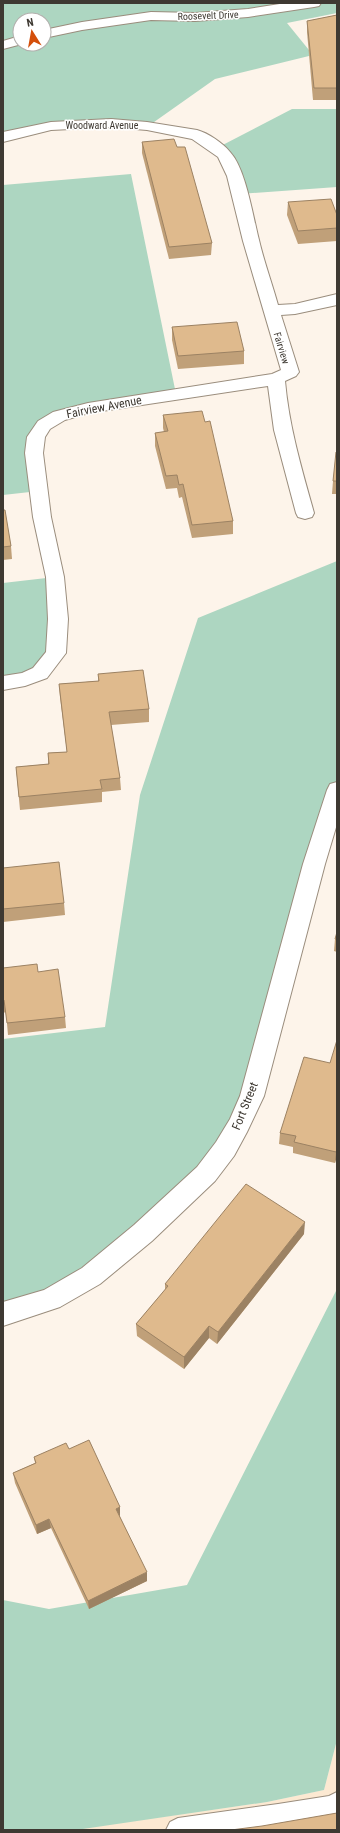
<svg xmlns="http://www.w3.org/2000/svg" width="340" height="1833" viewBox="0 0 340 1833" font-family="'Roboto Condensed',sans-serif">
<rect width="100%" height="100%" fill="#fdf4ea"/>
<path fill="#fce9d2" d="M337,1740V1830H69L267,1802L324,1790Z"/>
<g fill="#add6c1" fill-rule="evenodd">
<path d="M3,3H337V13L287,23L313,55L215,79L147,127L77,124L3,136ZM20,20H44V44H20Z"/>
<path d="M292,109H337V187L240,194L220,155L213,150Z"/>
<path d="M131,174L176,394L88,408L44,425L39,491L3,495V185Z"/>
<path d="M337,561V790L239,1125L143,1233L3,1314V1039L105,1027L140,795L198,618Z"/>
<path d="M55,577L51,660L3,683V583Z"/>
<path d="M337,1289V1740L324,1790L267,1802L76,1830H3V1600L49,1609L187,1585Z"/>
</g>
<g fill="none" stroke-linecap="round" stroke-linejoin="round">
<g stroke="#9a8d7d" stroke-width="2">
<path id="lane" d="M337,1792V1816L332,1819L261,1830H166L170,1822L178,1818L278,1804L329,1796Z"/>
</g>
<g stroke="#9a8d7d" stroke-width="2">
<g id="street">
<path d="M286,3H321L319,6L314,7L248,17L195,21L151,20L82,30L44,38V30L82,22L151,12L195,13L248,9Z"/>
<path d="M20,36V44H22L3,49V41Z"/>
<path d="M111,119L147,122L197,130C208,133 223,143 230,152C246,169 253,217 259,240C264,262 272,283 278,305L295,304L337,294V305L295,314L281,315L299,372L296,376L285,381C289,427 302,470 314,513L312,517L305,519L298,517L296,513L274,430L268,386L89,413L65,420L50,429L45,437L43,453L51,517L64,577L68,619L66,653L47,678L25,686L3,690V676L22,673L33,668L46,652L48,619L46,577L33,517L25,453L27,437L38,421L53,412L88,403L272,374L281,370L243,241L227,176L218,157L192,139L147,130L111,127L51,130L3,142V132L51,122Z"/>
<path d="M337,782V824L325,864L264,1096L247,1132L234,1156L215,1181L152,1241L100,1284L60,1307L3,1326V1302L44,1290L82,1268L134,1225L197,1167L216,1142L230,1119L240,1096L303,864L327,790L330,784Z"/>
</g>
</g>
<use href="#lane" fill="#fff" fill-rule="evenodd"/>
<use href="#street" fill="#fff" fill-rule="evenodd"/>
</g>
<g fill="#c0a079">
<path d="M337,15V100H313L307,32V21Z"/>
<path d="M142,142L177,147L212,243L211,255L169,259L142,153Z"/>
<path d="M288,202L337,215V241L298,244L287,215Z"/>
<path d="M172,327L244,351V364L178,369L172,340Z"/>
<path d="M163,415L233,521V534L192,538L182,497L179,498L177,488L166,489L155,446V433L164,432L163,428Z"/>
<path d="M337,452V494H332L333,481Z"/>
<path d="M3,510L11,546L12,559L3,560Z"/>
<path d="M98,674L149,709V722L111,725L120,778L121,790L102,792V802L20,810L16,767L48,764V753L67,752L60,697L59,684L98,681Z"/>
<path d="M3,868L64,903L65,915L3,922Z"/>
<path d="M337,932V952L334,951L335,939Z"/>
<path d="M3,968L38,972L65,1017L66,1028L8,1035L6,1012L3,1013Z"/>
<path d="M330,1063L337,1156L335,1163L293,1153V1147L279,1144L280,1133Z"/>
<path d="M304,1234L217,1344L209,1338L184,1369L137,1336L136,1324L165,1290V1284Z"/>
<path d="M69,1449L120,1507V1517L147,1581L89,1609L51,1528L37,1534L15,1483L13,1473L35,1463L34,1457Z"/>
</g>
<g fill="#9c8263">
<path d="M337,1150V1156L335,1163L336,1152Z"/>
<path d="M305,1222L304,1234L217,1344L218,1332Z"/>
<path d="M209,1326V1338L184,1369V1357Z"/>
<path d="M120,1507V1517L116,1509Z"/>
<path d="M49,1519L51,1528L37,1534L36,1525Z"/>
<path d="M147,1572V1581L89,1609L88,1601Z"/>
</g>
<g fill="#dfba8d" stroke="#9c8263">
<path d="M337,15V88H314L307,21Z"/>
<path d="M174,139L177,147H185L212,243L169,247L142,142Z"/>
<path d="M331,199L337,215V228L298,231L288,202Z"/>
<path d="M237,322L244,351L178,356L172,327Z"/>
<path d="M202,411L205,422L210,421L233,521L192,525L183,484L179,485L177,475L166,476L155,433L168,431L163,415Z"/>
<path d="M336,452H337V481H333Z"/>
<path d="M3,510H5L11,546L3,547Z"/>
<path d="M143,670L149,709L109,712L120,778L100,780L102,789L19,797L16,767L49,764L48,753L67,752L59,684L99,681L98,674Z"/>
<path d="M59,862L64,903L3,909V868Z"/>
<path d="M337,932V939H335Z"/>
<path d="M37,964L38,972L58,969L65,1017L7,1023L4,1000H3V968Z"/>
<path d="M337,1040V1150L336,1152L294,1142L296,1136L280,1133L304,1057L330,1063Z"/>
<path d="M246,1184L305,1222L218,1332L209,1326L184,1357L136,1324L168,1286L165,1284Z"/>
<path d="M89,1440L120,1507L116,1509L147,1572L88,1601L49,1519L36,1525L13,1473L36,1463L34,1457L66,1443L69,1449Z"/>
<path d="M337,1813V1830H231L262,1826Z"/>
</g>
<g text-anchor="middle" stroke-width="3" stroke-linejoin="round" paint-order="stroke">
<g font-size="10" fill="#3e3932" stroke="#fff">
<text transform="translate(208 15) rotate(-2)" y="4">Roosevelt Drive</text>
<text x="102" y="129">Woodward Avenue</text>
<text transform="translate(282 348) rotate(73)" y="4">Fairview</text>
</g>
<g font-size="12" fill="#3e3932" stroke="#fff">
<text transform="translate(104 407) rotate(-11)" y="4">Fairview Avenue</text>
<text transform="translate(245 1106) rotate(-68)" y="4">Fort Street</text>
</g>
</g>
<rect width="340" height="1833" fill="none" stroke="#3e3932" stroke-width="8"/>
<g transform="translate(32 32) rotate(349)"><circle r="19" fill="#ffffff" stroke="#b2b0ad"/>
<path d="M0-3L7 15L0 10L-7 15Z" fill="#d44f0b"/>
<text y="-6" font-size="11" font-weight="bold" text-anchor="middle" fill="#3e3932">N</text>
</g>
</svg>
